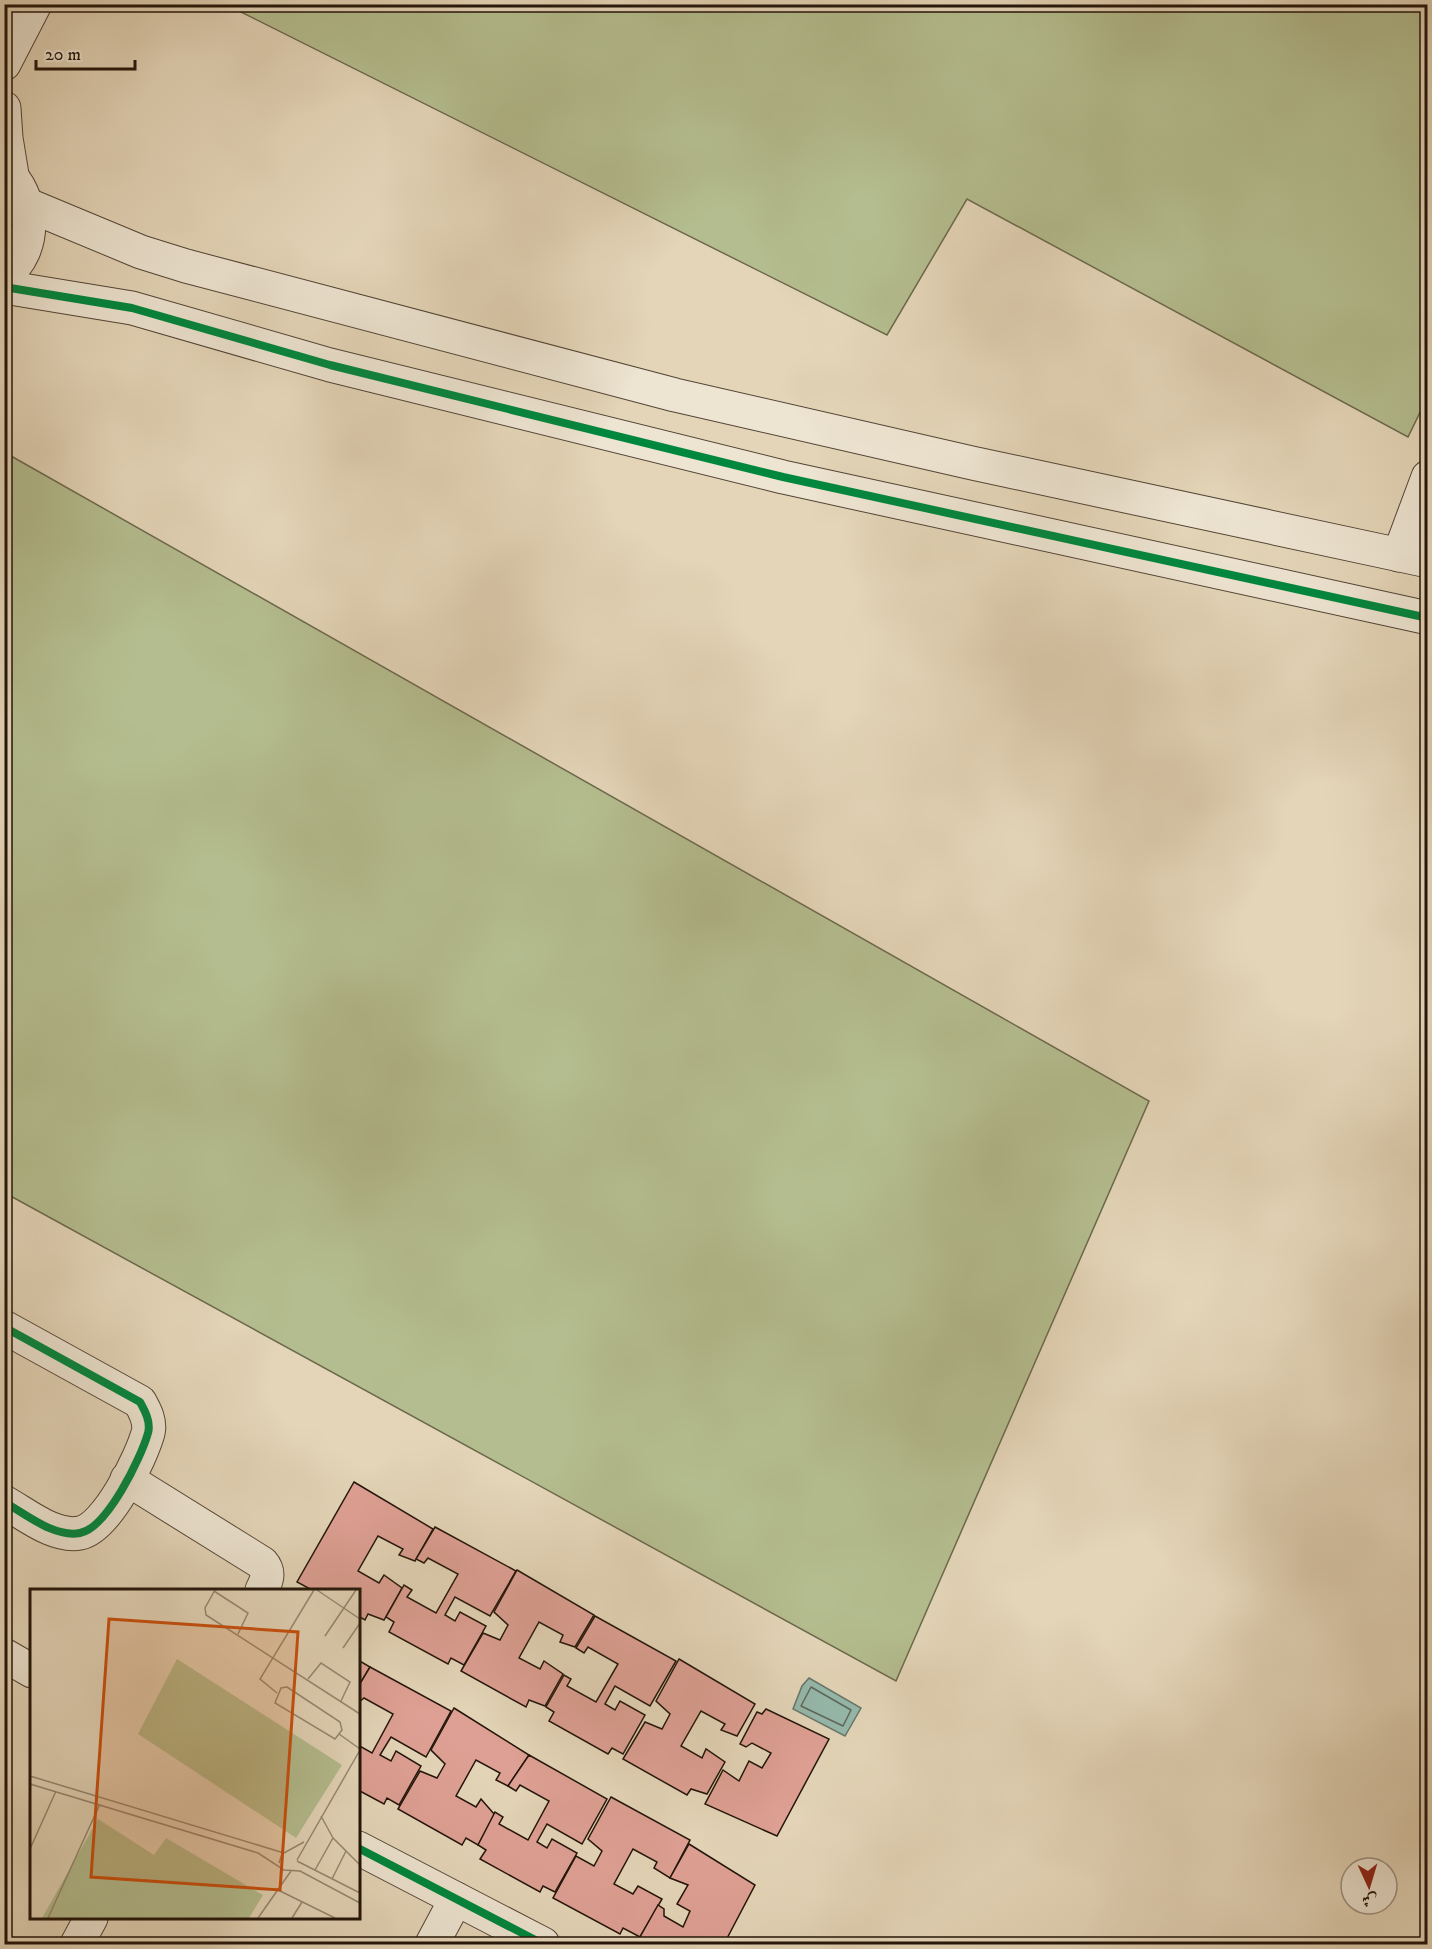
<svg xmlns="http://www.w3.org/2000/svg" width="1432" height="1949" viewBox="0 0 1432 1949" font-family="'IM FELL DW Pica',Amiri,serif">
<rect width="100%" height="100%" fill="#e4d5b8"/>
<filter id="stains"><feTurbulence type="fractalNoise" baseFrequency=".00333" numOctaves="4"/><feColorMatrix values="0 0 0 0 .2 0 0 0 0 .09 0 0 0 0 .02 0 0 0 .5 -.17"/></filter>
<radialGradient id="worn" r=".72"><stop offset=".6" stop-color="#630" stop-opacity="0"/><stop offset="1" stop-color="#630" stop-opacity=".3"/></radialGradient>
<g fill="#b4bd8f" stroke="#6c694c" stroke-width="1.5">
<path d="M227,5H1427V398L1408,437L967,199L887,335Z"/>
<path d="M4,452L1149,1101L896,1681L5,1193Z"/>
</g>
<path fill="#95b9ac" stroke="#67776b" stroke-width="1.5" d="M809,1678L861,1708L845,1736L793,1709L802,1686Z"/>
<g fill="none" stroke-linecap="round" stroke-linejoin="round">
<path stroke="#5c675b" stroke-width="1.5" d="M811,1687L851,1710L843,1726L801,1706Z"/>
</g>
<g fill="#dea094" stroke="#23150a" stroke-width="1.5">
<path d="M354,1482L433,1529L415,1561L399,1555L403,1549L378,1536L358,1571L379,1583L384,1575L402,1588L384,1620L368,1614L365,1620L358,1616V1590H312L297,1582Z"/>
<path d="M435,1527L516,1571L490,1616L455,1597L445,1615L455,1621L460,1612L486,1626L464,1665L451,1658L448,1664L389,1632L394,1622L386,1617L404,1585L412,1590L407,1597L436,1613L458,1574L428,1558L424,1563L416,1559Z"/>
<path d="M517,1570L594,1615L575,1647L560,1642L563,1635L539,1622L519,1658L540,1669L544,1661L563,1674L545,1706L529,1700L526,1707L461,1671L483,1633L500,1640L508,1625L494,1612Z"/>
<path d="M595,1616L676,1661L650,1706L615,1686L605,1704L615,1710L620,1701L645,1715L623,1754L612,1748L608,1754L549,1721L554,1712L546,1707L564,1675L571,1679L567,1686L596,1702L618,1664L588,1647L584,1653L576,1648Z"/>
<path d="M679,1659L755,1704L737,1736L721,1730L725,1724L701,1711L681,1746L702,1758L706,1749L725,1762L707,1794L691,1789L687,1795L623,1759L645,1722L662,1729L670,1714L656,1701Z"/>
<path d="M358,1660L370,1667L358,1687Z"/>
<path d="M370,1667L451,1711L426,1757L391,1737L380,1755L391,1761L396,1751L421,1766L399,1805L387,1798L384,1804L358,1790V1745L372,1753L393,1714L364,1698L358,1703V1687Z"/>
<path d="M454,1708L529,1755L508,1786L496,1780L500,1773L476,1760L456,1796L476,1807L481,1799L495,1815L478,1845L466,1838L462,1845L398,1809L420,1771L437,1778L445,1764L431,1750Z"/>
<path d="M766,1709L829,1739L777,1836L705,1804L723,1770L739,1781L749,1761L762,1768L771,1753L752,1743L746,1747L740,1744L757,1712L762,1714Z"/>
<path d="M529,1755L607,1799L582,1844L547,1824L537,1842L547,1848L552,1839L577,1853L555,1892L543,1886L540,1892L480,1859L486,1850L478,1845L495,1812L503,1817L499,1824L528,1840L549,1801L520,1785L516,1791L508,1786Z"/>
<path d="M611,1797L690,1840L670,1878L654,1868L657,1862L633,1849L614,1884L633,1894L638,1886L662,1899L640,1937L623,1928L620,1934L553,1898L576,1856L594,1866L602,1851L588,1839Z"/>
<path d="M689,1844L755,1885L724,1944H644L646,1941L640,1937L658,1905L664,1909V1916L683,1927L690,1911L677,1904L688,1885L670,1878Z"/>
</g>
<g fill="none" stroke-linecap="round" stroke-linejoin="round">
<g stroke="#534536" stroke-width="35">
<g id="minor">
<path d="M4,64L35,4"/>
<path d="M4,108L6,138L12,175"/>
<path d="M4,169C35,196 39,250 4,276"/>
<path d="M28,205L141,252L186,266L675,395L972,463L1428,561"/>
<path d="M4,287L132,308L330,365L783,477L1428,618"/>
<path d="M1399,555L1428,477"/>
<path d="M4,1327L140,1402C145,1411 151,1422 148,1433C141,1458 107,1528 80,1533C54,1538 26,1514 4,1502"/>
<path d="M127,1479L262,1563C270,1572 267,1580 262,1590"/>
<path d="M4,1655L32,1671"/>
<path d="M358,1848L543,1944"/>
<path d="M77,1944L91,1918"/>
<path d="M432,1944L456,1899"/>
</g>
</g>
<use href="#minor" stroke="#ede4d1" stroke-width="33"/>
<g stroke="#ede4d1" stroke-width="11">
<g id="cycleway">
<path d="M4,287L132,308L330,365L783,477L1428,618"/>
<path d="M4,1327L140,1402C145,1411 151,1422 148,1433C141,1458 107,1528 80,1533C54,1538 26,1514 4,1502"/>
<path d="M358,1848L543,1944"/>
</g>
</g>
<use href="#cycleway" stroke="#00873e" stroke-width="8"/>
</g>
<g transform="translate(30 1589)">
<rect width="330" height="330" fill="#e4d5b8"/>
<path d="M147,70L312,176L266,249L108,145ZM68,230L124,266L136,249L233,306L219,329H12Z" fill="#b4bd8f"/>
<path fill="none" stroke="#978872" stroke-width="1.5" d="M185,1L175,19L176,26L330,125M287,1L330,30M184,2L218,24L208,45M295,47L326,1M313,59L330,34M278,90L291,74L320,93L311,112M257,98L310,133L312,141L305,150L245,114L251,99ZM247,104L230,90L284,1M309,145L330,160M0,187L254,264M0,195L228,264L254,281L270,282L330,314M291,227L303,249M0,260L26,202M316,262L330,276M267,271L330,161M267,272L330,304M249,274L252,265L274,253M285,281L303,249L316,262L302,290M246,300L305,329M18,329L70,215M228,329L261,282M262,329L272,313"/>
<path fill="#ca4f0c" fill-opacity="0.15" stroke="#ca4f0c" stroke-width="3" d="M79,30L268,43L250,301L61,288Z"/>
<rect width="330" height="330" fill="none" stroke="#23150a" stroke-width="3"/>
</g>
<rect width="1432" height="1949" fill="none" stroke="#e4d5b8" stroke-width="24"/>
<rect x="6" y="6" width="1420" height="1937" fill="none" stroke="#23150a" stroke-width="3"/>
<rect x="12" y="12" width="1408" height="1925" fill="none" stroke="#23150a" stroke-width="1.5"/>
<g transform="translate(1369 1886) rotate(176)"><circle r="28" fill="#ede4d1" stroke="#9c9181" stroke-width="1.5"/>
<path d="M0-4.5L10 22L0 15L-10 22Z" fill="#8f2418"/>
<text y="-9" font-size="16" font-weight="bold" text-anchor="middle" fill="#23150a">ش</text>
</g>
<path d="M36 60v9h99v-9" fill="none" stroke="#23150a" stroke-width="3"/>
<text x="45" y="60" font-size="18" fill="#23150a" stroke="#ede4d1" stroke-width="4.5" paint-order="stroke">20 m</text>
<rect width="100%" height="100%" filter="url(#stains)"/>
<rect width="100%" height="100%" fill="url(#worn)"/>
</svg>
